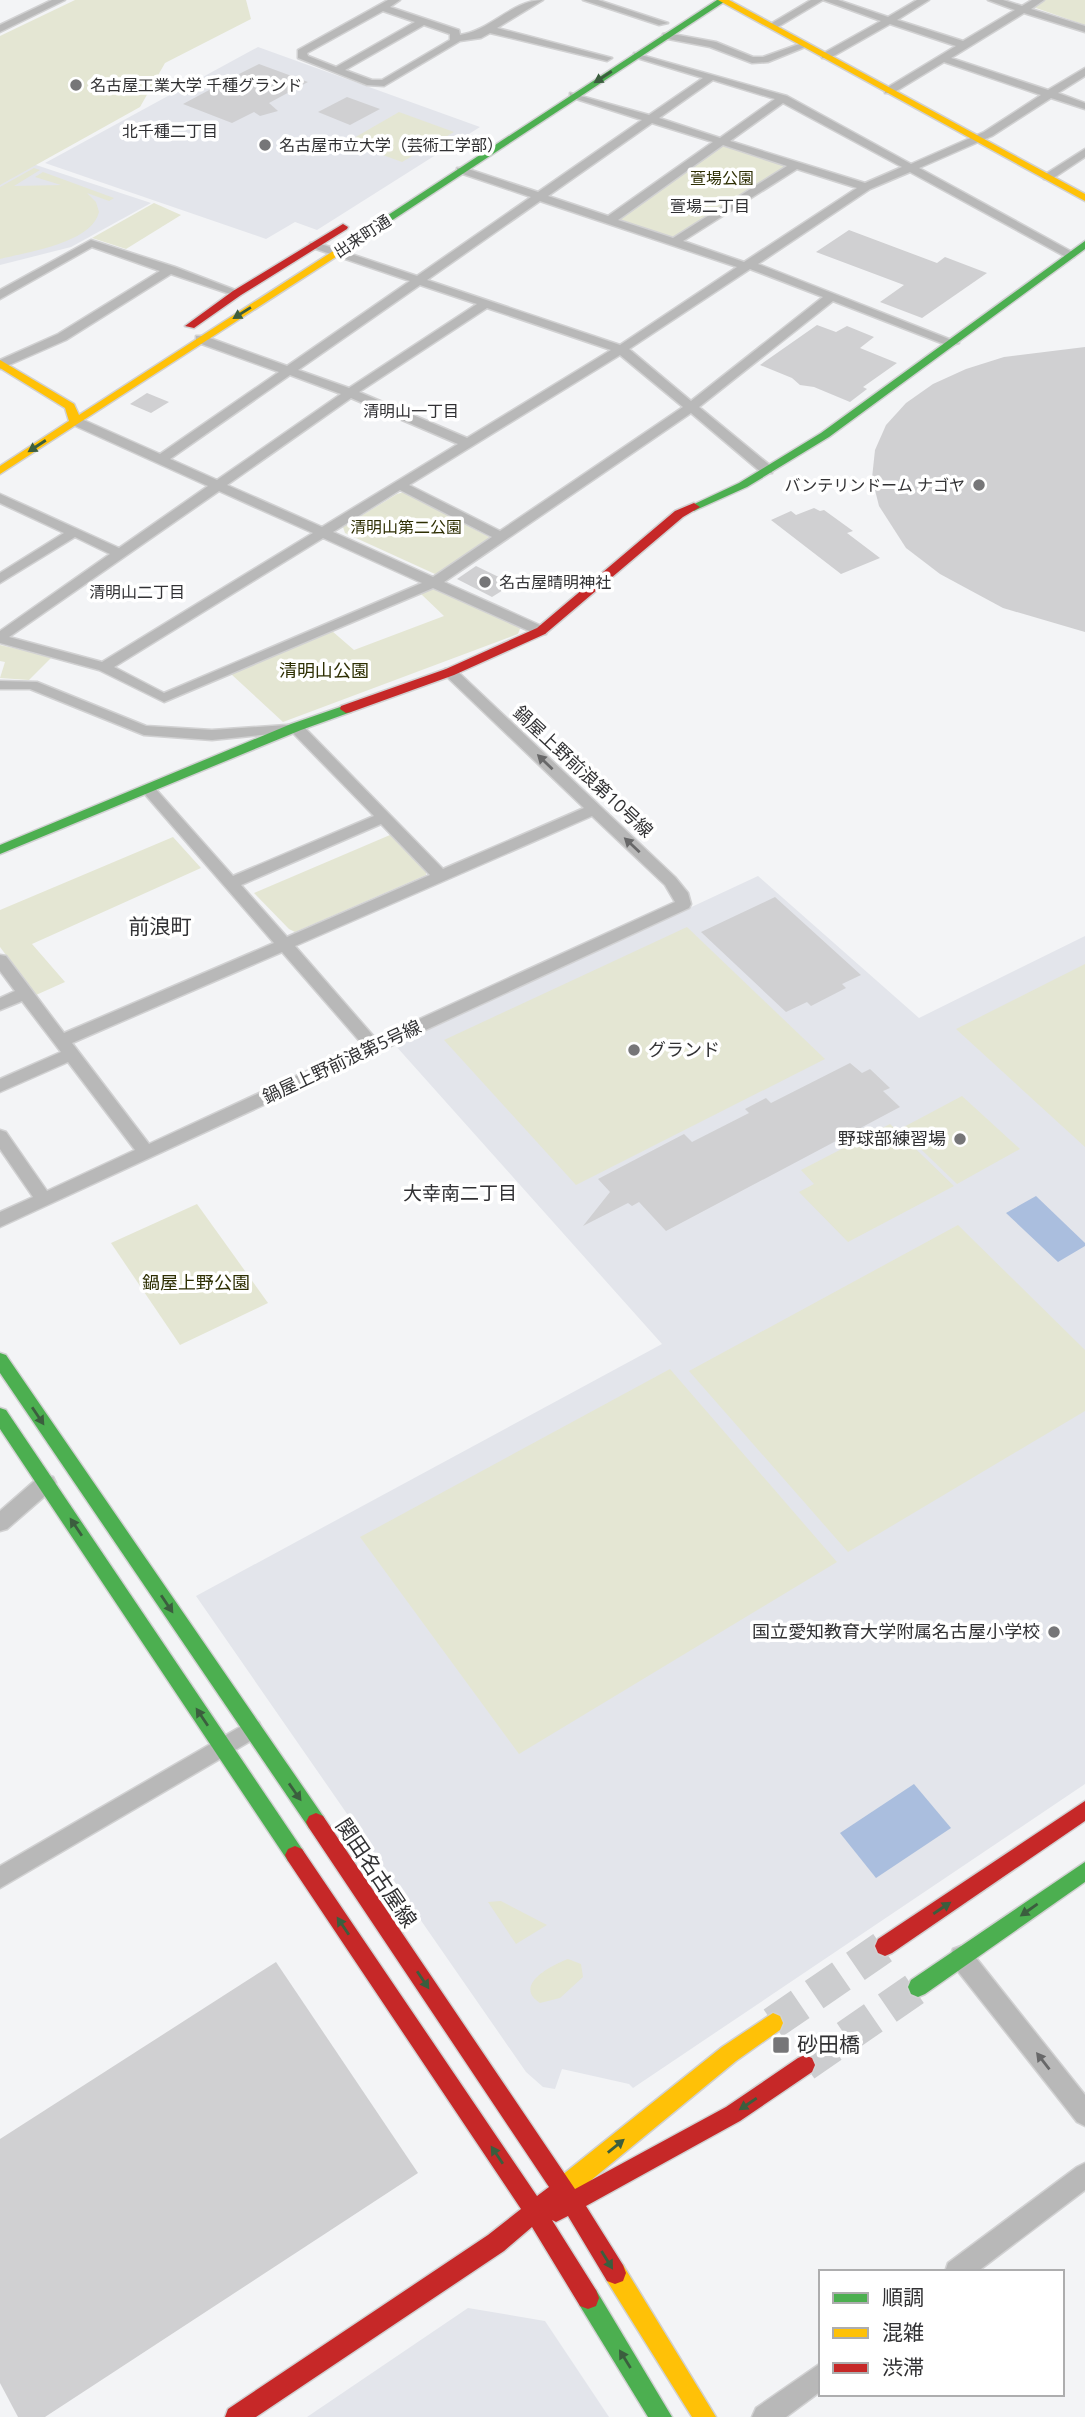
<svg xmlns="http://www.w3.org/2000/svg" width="1085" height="2417" viewBox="0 0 1085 2417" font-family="'Open Sans','Noto Sans JP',sans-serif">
<rect width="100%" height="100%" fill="#f3f4f6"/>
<g fill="#e3e5eb">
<path d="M258,47L480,127L317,230L295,222L266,239L45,163Z"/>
<path d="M33,164L151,203L71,247L0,265V184Z"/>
<path d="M758,876L919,1018L1085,936V1784L633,2088L629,2084L562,2069L555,2089L543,2087L526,2072L196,1596L662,1344L395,1045Z"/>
<path d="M468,2308L545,2321L609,2417H307Z"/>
</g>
<g fill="#e4e6d3">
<path d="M75,0H246L251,19L165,63L140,107L0,185V36Z"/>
<path d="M1045,0H1085V25L1033,7Z"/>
<path d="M399,112L454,132L402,162L347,142Z"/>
<path d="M722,146L786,164V167L677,236L669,237L619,219Z"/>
<path d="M34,168L40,170L14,186L61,185L35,177L43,172L114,198L109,201L87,193L96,202L99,212C92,243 27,252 0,259V187Z"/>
<path d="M154,203L181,215L126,249L92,238Z"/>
<path d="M404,492L489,537V541L445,572L435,574L345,533L343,527L397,494Z"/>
<path d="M438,588L521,626L518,634L283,722L231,674L332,631L354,650L444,616L420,593Z"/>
<path d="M0,645L52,657L29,680L0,678L5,662L0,661Z"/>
<path d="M390,835L426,870V875L295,932L289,929L254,893Z"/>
<path d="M173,837L201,868L32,944L65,982L36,995L0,947V910Z"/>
<path d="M687,927L825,1059L576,1185L444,1040Z"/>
<path d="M1085,964V1147L956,1029Z"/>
<path d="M962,1096L1020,1149L957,1184L900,1129Z"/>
<path d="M890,1124L954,1186L848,1242L799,1192L814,1184L801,1170Z"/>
<path d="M197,1204L268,1303L180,1345L111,1243Z"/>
<path d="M958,1225L1085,1350V1411L848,1552L689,1371Z"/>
<path d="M670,1369L837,1562L519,1754L360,1537Z"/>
<path d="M501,1901L547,1925L516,1944L488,1902Z"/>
<path d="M568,1959L581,1964L583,1977L560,1998L540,2003C512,1985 552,1965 568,1959Z"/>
</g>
<g fill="#aabede">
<path d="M1036,1196L1085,1243V1246L1058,1262L1006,1213Z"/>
<path d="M914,1784L951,1828L876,1878L840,1833Z"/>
</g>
<g fill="#d0d0d2">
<path d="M259,64L308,82L269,103L278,111L260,116L254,112L232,123L183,104L226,81L241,77L239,74Z"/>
<path d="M347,97L380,109L350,125L318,112Z"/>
<path d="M849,230L937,263L945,257L987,273L922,318L880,302L904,285L816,252Z"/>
<path d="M817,325L836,332L847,326L874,337L860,348L897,363L863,387L867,389L850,402L814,387L800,385L792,378L760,365Z"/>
<path d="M1085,347V632L1003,608L940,574L906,548L879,506L872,478L875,450L886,425L906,403L933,384L966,369L1004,357Z"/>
<path d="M147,393L169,402L151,413L130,404Z"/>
<path d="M814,508L820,511L824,510L853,531L847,533L880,558L841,574L771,520L791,511L796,515Z"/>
<path d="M476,566L513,584L492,597L457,579Z"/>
<path d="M775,897L861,975L842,984L846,988L811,1006L807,1002L786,1012L701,932Z"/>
<path d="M850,1063L862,1073L870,1069L890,1088L883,1091L900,1107L666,1231L639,1202L632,1206L628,1203L583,1226L610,1192L598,1179L684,1134L692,1142L749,1113L745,1109L766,1098L771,1103Z"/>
<path d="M276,1962L418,2173L45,2417H18L0,2383V2139Z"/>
</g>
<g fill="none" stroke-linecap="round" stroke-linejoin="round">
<g stroke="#cccdcf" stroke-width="33" stroke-dasharray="33 17" stroke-linecap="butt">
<path d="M773,2023L885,1946"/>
<path d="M805,2065L918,1987"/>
</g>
<g stroke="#d1d1d2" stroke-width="3">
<g id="street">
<path d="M52,0H65L0,32V25Z"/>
<path d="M388,0H400L390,7L459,30L460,35C490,31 513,0 543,0L497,28L612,58L607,61L490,33L481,38L460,41L384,86L367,85L298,58V50ZM383,11L415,22L336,67L308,56L307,53ZM424,25L450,34V40L382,80H372L345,70Z"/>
<path d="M583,0H598L668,23L659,25Z"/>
<path d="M811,0H823L776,28L767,26Z"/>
<path d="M823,0H838L888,17L917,0H929L897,20L963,41L1015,10L988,0H1003L1022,6L1032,0H1044L1031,9L1085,26V32L1024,13L951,58L1048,90L1085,68V76L1058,93L1085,103V109L1051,98L992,136L919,168L1074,253V257H1066L910,172L870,189L758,264L959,343L949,346L833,301L699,407L772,467V473H762L691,413L444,582L546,628V634H536L433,588L164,702L99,670L0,643V631L110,554L75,537L0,583V573L64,533L0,503V494L119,548L208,486L71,424V418H79L160,454L279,372L196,342V336H204L287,366L410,281L310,247V243H318L417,276L531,197L457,172V168H465L538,192L642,120L570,97V93L649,115L703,78L634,57V53L787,96L911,164L984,132L1041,95L944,62L893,93H885V89L956,46L890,24L830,58H822V54L881,21ZM713,80L775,99L720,138L659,118ZM783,103L902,167L865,183L730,141ZM652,123L713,142L608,216L548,196ZM723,145L787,166L673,238L618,220ZM797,169L857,188L744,262L683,241ZM540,201L737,267L620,345L427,280ZM750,269L823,297L691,401L629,349ZM420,285L477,304L349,388L298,370ZM487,308L611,350L467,438L359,392ZM620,355L683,407L500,531L409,485ZM290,375L341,394L217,480L170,459ZM351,398L458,444L322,527L227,485ZM400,490L492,537L433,577L333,532ZM219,491L313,533L102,662L9,637ZM323,538L422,583L164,693L114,667Z"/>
<path d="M667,33L716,42L753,57H763L805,42L810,45L768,62L752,63L710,47L663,38V34Z"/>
<path d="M1085,149V157L1052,179H1044V175Z"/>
<path d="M91,240L175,267L243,293L233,295L171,274L66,340L0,369V360L58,334L160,271L92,247L0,299V290Z"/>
<path d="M450,668L455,669L675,877L688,893L691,904L689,908L0,1227V1212L33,1197L0,1149V1130L6,1132L47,1191L135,1150L68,1062L0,1092V1079L61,1052L22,1001L0,1010V998L15,991L0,971V955L6,956L64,1033L274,943L143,792L141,789L143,786H153L233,876L374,816L292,732L212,740L144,735L30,689H0V681L37,682L146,726L212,730L301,724L443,869L584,808L445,675V669ZM592,816L665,885L675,902L376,1039L295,946ZM381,824L430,875L287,937L241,885ZM282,952L363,1045L149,1144L72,1043Z"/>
<path d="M46,1475L53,1477L56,1483L53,1489L7,1529L0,1531V1511L39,1477Z"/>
<path d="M252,1720L259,1722L262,1729L259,1736L0,1888V1866Z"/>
<path d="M961,1946L969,1949L1085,2095V2126L1077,2122L953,1965L950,1957L953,1949Z"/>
<path d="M1085,2163V2190L977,2272H945L948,2263L1077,2167Z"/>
<path d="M821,2363V2391L786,2417H752L756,2408Z"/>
</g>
</g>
<g stroke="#d1d1d2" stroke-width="3">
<g id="fast">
<path d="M717,0H727L359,242L350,240Z"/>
<path d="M1085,241V249L829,437L747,487L698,509L694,511L688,507L739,483L821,433Z"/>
<path d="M346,705L352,709L351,712L301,730L0,854V845L291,724Z"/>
<path d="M0,1353L6,1355L323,1816L326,1822L323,1828L316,1831L309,1828L0,1373Z"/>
<path d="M0,1408L6,1410L302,1849L305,1855L302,1861L295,1864L288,1861L0,1429Z"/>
<path d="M1085,1862V1882L925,1994L918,1997L911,1994L908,1987L911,1980Z"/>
<path d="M588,2287L596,2290L672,2417H648L580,2306L577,2298L580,2290Z"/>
</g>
</g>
<g stroke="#d1d1d2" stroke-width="3">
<g id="slow">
<path d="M718,0H729L1085,194V201Z"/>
<path d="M355,237L359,238V242L0,474V466L69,421L65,408L0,368V360L74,404L79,415Z"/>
<path d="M773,2013L780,2016L783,2023L780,2030L736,2061L567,2200L559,2203L551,2200L548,2192L551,2184L722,2047Z"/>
<path d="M615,2262L623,2265L716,2417H692L607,2281L604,2273L607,2265Z"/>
</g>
</g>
<g stroke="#d1d1d2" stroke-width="3">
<g id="jam">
<path d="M343,224L348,227L347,229L241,295L194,328L185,326L233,291Z"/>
<path d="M694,503L700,507L683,517L545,634L454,675L351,712L346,713L340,709L341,706L446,669L537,628L675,511Z"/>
<path d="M1085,1801V1821L892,1953L885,1956L878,1953L875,1946L878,1939Z"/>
<path d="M316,1813L323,1816L575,2189L726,2107L798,2058L805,2055L812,2058L815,2065L812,2072L740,2121L586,2206L623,2265L626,2273L623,2281L615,2284L607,2281L568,2216L556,2222L552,2220L596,2290L599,2298L596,2306L588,2309L580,2306L532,2227L504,2251L256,2417H225L228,2409L488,2235L521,2209L288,1861L285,1855L288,1849L295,1846L302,1849L537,2196L549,2187L309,1828L306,1822L309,1816Z"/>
</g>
</g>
<use href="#street" fill="#b8b8b8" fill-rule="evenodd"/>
<use href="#fast" fill="#4caf50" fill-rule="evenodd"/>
<use href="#slow" fill="#ffc107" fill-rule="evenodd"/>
<use href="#jam" fill="#c62828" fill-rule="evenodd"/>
</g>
<defs><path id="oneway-solid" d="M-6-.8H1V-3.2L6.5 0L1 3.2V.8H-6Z" transform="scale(1.75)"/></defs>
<g fill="#3b5e3e">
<use href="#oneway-solid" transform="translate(603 77) rotate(147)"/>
<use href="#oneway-solid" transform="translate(242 313) rotate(148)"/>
<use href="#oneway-solid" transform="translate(37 446) rotate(147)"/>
<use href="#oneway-solid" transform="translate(38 1416) rotate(56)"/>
<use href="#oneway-solid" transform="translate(76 1527) rotate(-124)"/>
<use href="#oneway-solid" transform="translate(167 1604) rotate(56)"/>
<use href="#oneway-solid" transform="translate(202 1717) rotate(-124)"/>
<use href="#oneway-solid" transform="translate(295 1792) rotate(55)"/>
<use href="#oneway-solid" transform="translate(942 1908) rotate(-34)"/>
<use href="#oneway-solid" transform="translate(1029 1910) rotate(145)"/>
<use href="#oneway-solid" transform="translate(343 1926) rotate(-124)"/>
<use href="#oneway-solid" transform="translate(423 1980) rotate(56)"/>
<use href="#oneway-solid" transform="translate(748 2104) rotate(146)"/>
<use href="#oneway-solid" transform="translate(616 2146) rotate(-39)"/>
<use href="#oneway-solid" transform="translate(497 2155) rotate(-124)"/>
<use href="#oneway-solid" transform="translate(607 2260) rotate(58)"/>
<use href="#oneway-solid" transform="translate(625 2359) rotate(-122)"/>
</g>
<g fill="#686869">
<use href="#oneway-solid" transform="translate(545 762) rotate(-136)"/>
<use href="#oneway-solid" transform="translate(632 845) rotate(-137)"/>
<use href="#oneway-solid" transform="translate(1043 2061) rotate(-128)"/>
</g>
<g fill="#767678" stroke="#fff" stroke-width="2.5">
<circle cx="76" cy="85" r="7"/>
<circle cx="265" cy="145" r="7"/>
<circle cx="979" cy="485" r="7"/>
<circle cx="485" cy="582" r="7"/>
<circle cx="634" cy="1050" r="7"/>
<circle cx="960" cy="1139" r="7"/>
<circle cx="1054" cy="1632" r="7"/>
<rect x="772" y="2036" width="18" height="18" rx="3.5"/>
</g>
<g text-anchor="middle" stroke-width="7" stroke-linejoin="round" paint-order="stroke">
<g font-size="16" fill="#323234" stroke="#fff" text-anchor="start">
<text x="90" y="91">名古屋工業大学 千種グランド</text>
<text x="279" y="151">名古屋市立大学（芸術工学部）</text>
<text x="965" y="491" text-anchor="end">バンテリンドーム ナゴヤ</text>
<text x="499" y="588">名古屋晴明神社</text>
</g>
<g font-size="16" fill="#313134" stroke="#fff">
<text x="170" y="137">北千種二丁目</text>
<text x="710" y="212">萱場二丁目</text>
<text x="411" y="417">清明山一丁目</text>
<text x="137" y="598">清明山二丁目</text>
</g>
<g font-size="16" fill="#2e2f03" stroke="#fff">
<text x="722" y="184">萱場公園</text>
<text x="406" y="533">清明山第二公園</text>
</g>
<g font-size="16" fill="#323234" stroke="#fff">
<text transform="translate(362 236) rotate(-33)" y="6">出来町通</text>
</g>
<g font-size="18" fill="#2e2f03" stroke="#fff">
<text x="324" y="677">清明山公園</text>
<text x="196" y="1289">鍋屋上野公園</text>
</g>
<g font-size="18" fill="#323234" stroke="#fff">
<text transform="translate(583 772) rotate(43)" y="6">鍋屋上野前浪第10号線</text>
<text transform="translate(342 1062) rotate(-25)" y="6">鍋屋上野前浪第5号線</text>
</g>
<g font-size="18" fill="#323234" stroke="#fff" text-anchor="end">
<text x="648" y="1056" text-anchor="start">グランド</text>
<text x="946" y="1145">野球部練習場</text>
<text x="1040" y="1638">国立愛知教育大学附属名古屋小学校</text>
</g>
<g font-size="19" fill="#313134" stroke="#fff">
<text x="460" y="1200">大幸南二丁目</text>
</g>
<g font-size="21" fill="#313134" stroke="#fff">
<text x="160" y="934">前浪町</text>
</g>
<g font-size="21" fill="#323234" stroke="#fff">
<text transform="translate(376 1873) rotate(56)" y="7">関田名古屋線</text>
</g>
<g font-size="21" fill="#323234" stroke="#fff" text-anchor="start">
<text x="797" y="2052">砂田橋</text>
</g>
</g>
<rect x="819" y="2270" width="245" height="126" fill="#ffffff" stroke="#adadae" stroke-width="2"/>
<rect x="833" y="2293" width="35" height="10" fill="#4caf50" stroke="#adadae" stroke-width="2"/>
<text x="882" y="2305" font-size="21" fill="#323234">順調</text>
<rect x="833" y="2328" width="35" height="10" fill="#ffc107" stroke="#adadae" stroke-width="2"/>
<text x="882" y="2340" font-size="21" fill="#323234">混雑</text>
<rect x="833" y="2363" width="35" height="10" fill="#c62828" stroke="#adadae" stroke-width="2"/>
<text x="882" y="2375" font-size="21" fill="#323234">渋滞</text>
</svg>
